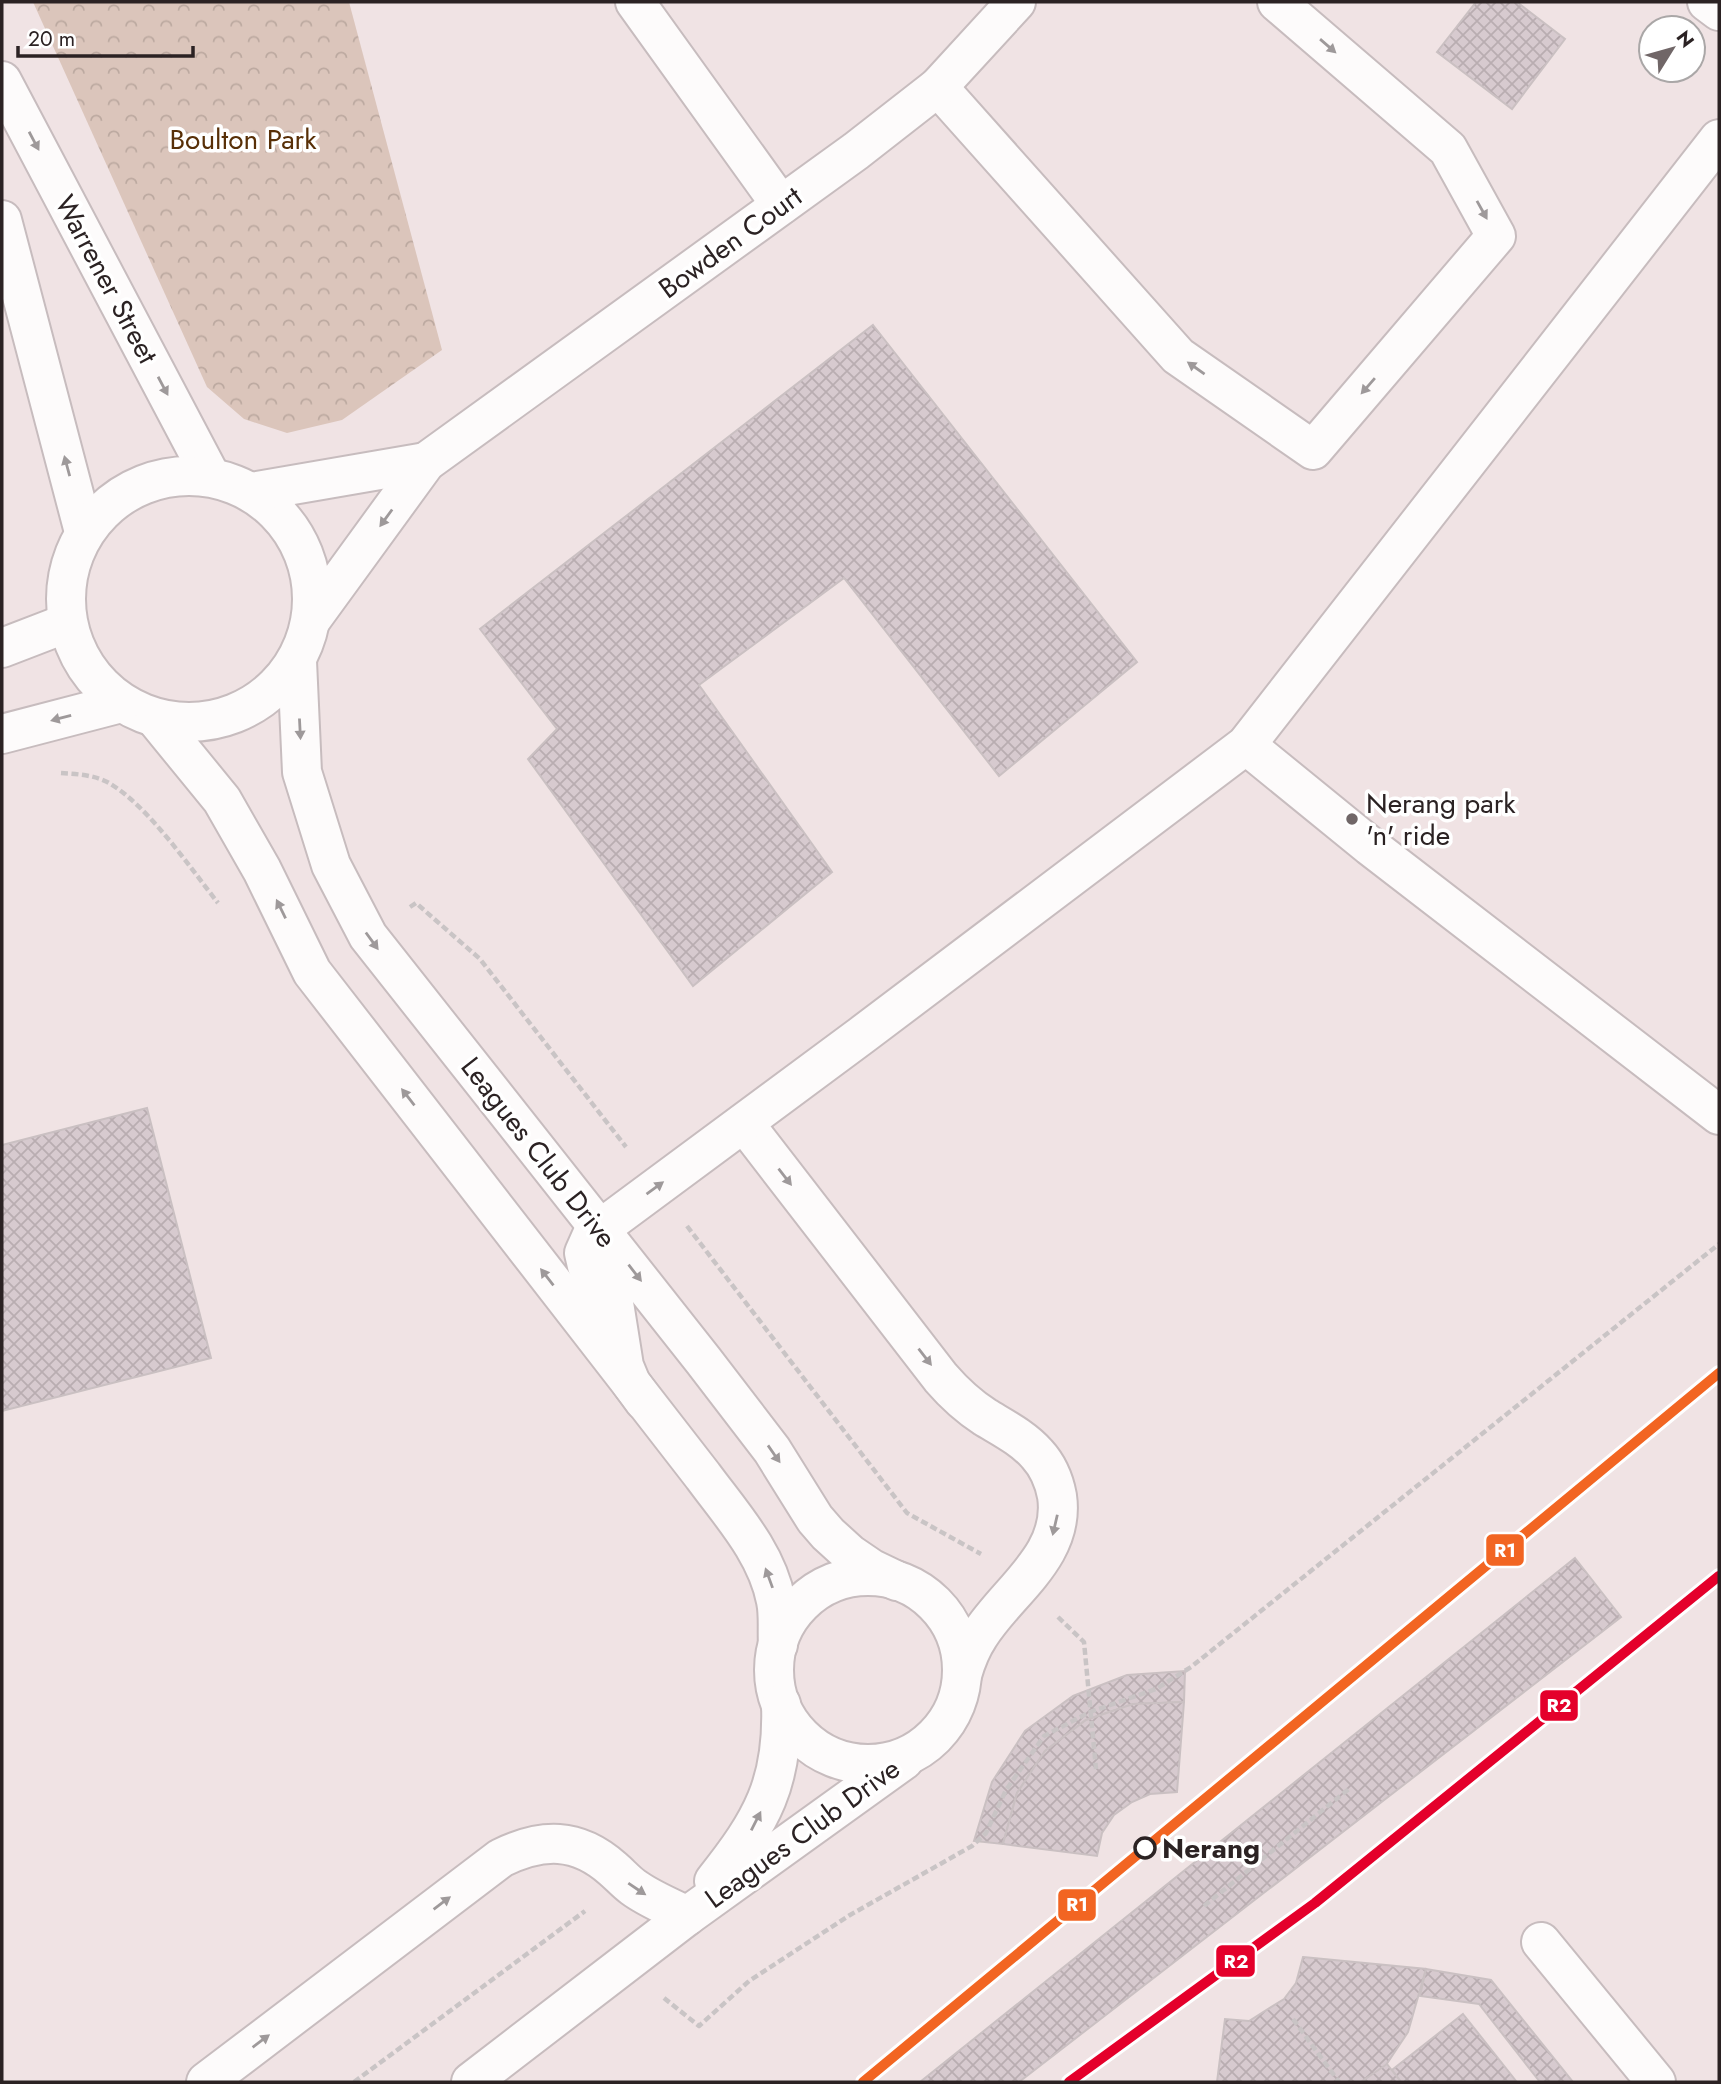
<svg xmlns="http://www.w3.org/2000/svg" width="1721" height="2084" viewBox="0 0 1721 2084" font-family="Jost,sans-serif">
<defs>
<pattern id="forest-crowns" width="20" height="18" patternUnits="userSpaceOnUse" patternTransform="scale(1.75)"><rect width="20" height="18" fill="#dbc5bb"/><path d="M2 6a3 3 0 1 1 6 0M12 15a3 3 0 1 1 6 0" fill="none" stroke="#bca9a0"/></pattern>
<pattern id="building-cross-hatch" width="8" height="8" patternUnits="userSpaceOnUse" patternTransform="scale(1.75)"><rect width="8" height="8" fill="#d7cacf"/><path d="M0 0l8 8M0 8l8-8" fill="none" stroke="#b9adb1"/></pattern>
</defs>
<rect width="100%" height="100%" fill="#f0e3e4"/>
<path fill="url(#forest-crowns)" d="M33,2H349L442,350L342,420L287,433L244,419L207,387Z"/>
<g fill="url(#building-cross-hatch)" stroke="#cac0c2" stroke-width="2">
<path d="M1476,2H1517L1565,39L1512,109L1437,52Z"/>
<path d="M873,325L1137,662L999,776L844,578L699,685L832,872L693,986L528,759L557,729L480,629Z"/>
<path d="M147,1108L211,1358L2,1411V1145Z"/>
<path d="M1575,1558L1621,1617L1019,2082H920Z"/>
<path d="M1185,1671L1184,1702L1133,1704L1086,1720L1045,1751L1017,1793L1003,1844L974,1841L992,1782L1025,1731L1073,1696L1127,1675Z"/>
<path d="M1184,1702L1177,1792L1150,1794L1132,1802L1114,1815L1102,1833L1097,1856L1003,1844L1017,1793L1045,1751L1086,1720L1133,1704Z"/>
<path d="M1303,1957L1426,1969L1408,2032L1376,2080L1372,2082H1217L1225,2019L1249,2021L1284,1999L1296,1983Z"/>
<path d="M1426,1969L1491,1980L1573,2082H1540L1479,2004L1420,1996Z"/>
<path d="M1463,2014L1516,2081L1401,2082L1392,2070Z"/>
<path d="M1387,2064L1401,2082H1361Z"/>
</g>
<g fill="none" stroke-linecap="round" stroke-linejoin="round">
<g stroke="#c7bcbe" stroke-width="42">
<g id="minor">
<path d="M635,2L781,205"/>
<path d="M1707,2L1719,11"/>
<path d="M2,81L211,477"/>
<path d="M938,87L1178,356L1313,450L1496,236L1448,149L1277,2"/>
<path d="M2,220L84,532"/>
<circle cx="189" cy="599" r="123"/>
<path d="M252,492L426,462"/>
<path d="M311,620L426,462L856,151L938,87L1016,2"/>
<path d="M2,648L67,623"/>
<path d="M297,661L302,772L331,865L368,936L703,1360L772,1450L815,1519L828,1534L850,1554L872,1569L897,1581"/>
<path d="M155,718L222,800L262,870L312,972L703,1476C731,1514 767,1553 776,1601C779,1615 777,1630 778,1645"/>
<path d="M2,734L121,703"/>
<path d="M1246,745L1370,846L1719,1115"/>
<path d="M744,1123L941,1378C954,1393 968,1406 985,1417C1003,1428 1023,1438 1037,1454C1048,1466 1054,1480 1057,1496C1066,1556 1007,1591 979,1636C971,1648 966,1661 962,1675"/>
<path d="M644,1401L631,1383L624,1366L614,1303L587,1266L584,1253L592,1235L862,1035L1246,745L1719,139"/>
<circle cx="868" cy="1670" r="94"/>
<path d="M714,1881C762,1821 784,1782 781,1704"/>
<path d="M1541,1942L1656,2082"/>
<path d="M206,2082L501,1858C542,1838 577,1837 613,1869C620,1875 626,1882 633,1887C649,1899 670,1907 687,1916"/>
<path d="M471,2082L687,1916L904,1760"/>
</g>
</g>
<g stroke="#c9c4c5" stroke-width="4.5" stroke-dasharray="7 3.5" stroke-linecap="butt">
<path d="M61,773C77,774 95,775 109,783C148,806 189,866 218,903"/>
<path d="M410,907L416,903L480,959L626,1147"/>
<path d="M687,1226L907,1513L981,1554"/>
<path d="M1058,1617L1084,1642L1096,1769"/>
<path d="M1204,1906L1350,1788"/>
<path d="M664,1998L699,2026L749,1981L850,1915L972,1846L986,1833L1006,1790L1044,1736L1090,1712L1156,1689L1191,1667L1719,1244"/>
<path d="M1293,2019L1339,2082"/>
<path d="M354,2082L585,1911"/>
</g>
<use href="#minor" stroke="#fdfbfb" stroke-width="38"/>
<g stroke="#fff" stroke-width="16">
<path id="rail-1" d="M863,2082L1719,1373"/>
</g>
<g stroke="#fff" stroke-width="16">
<path id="rail-2" d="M1069,2082L1315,1903L1719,1576"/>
</g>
<use href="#rail-1" stroke="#f26522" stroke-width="10"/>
<use href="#rail-2" stroke="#e4002b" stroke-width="10"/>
</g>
<defs><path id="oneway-solid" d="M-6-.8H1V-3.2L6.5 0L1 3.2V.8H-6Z" transform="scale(1.75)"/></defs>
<g fill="#9e999a">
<use href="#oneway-solid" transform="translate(1328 46) rotate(41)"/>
<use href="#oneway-solid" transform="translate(34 141) rotate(62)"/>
<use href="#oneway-solid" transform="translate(1482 210) rotate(61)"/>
<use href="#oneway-solid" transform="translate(1196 368) rotate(-145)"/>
<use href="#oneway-solid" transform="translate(163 386) rotate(62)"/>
<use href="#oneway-solid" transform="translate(1368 386) rotate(131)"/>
<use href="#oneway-solid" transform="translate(67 466) rotate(-105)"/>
<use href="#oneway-solid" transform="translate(386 518) rotate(126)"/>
<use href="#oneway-solid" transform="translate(61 718) rotate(165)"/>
<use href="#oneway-solid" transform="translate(300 729) rotate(87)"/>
<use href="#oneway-solid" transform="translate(281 909) rotate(-116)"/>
<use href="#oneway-solid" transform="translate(372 941) rotate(54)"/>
<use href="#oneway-solid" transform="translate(408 1097) rotate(-128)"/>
<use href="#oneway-solid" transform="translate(785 1177) rotate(52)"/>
<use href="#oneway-solid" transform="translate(655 1188) rotate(-36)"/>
<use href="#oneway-solid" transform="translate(635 1273) rotate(52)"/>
<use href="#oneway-solid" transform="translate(547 1277) rotate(-128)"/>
<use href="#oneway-solid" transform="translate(925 1357) rotate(52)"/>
<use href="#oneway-solid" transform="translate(774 1454) rotate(55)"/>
<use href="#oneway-solid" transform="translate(1055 1525) rotate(103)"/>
<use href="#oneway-solid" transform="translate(769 1578) rotate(-110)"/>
<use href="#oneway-solid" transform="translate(756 1821) rotate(-63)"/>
<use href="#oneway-solid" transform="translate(637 1889) rotate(34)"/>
<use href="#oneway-solid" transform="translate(442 1903) rotate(-37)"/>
<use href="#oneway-solid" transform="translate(261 2041) rotate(-37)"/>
</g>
<circle fill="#706667" stroke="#fff" stroke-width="2.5" cx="1352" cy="819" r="7"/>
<circle fill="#fff" stroke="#2b2223" stroke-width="3.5" cx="1145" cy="1848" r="10"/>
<g text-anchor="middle" stroke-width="7" stroke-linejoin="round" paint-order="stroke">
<g font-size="28" fill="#582f07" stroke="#fff">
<text x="243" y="149">Boulton Park</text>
</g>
<g font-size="28" fill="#2b2223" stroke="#fff">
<text transform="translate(730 242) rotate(-36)" y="10">Bowden Court</text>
<text transform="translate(107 279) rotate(62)" y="10">Warrener Street</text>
<text transform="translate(539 1152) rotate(52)" y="10">Leagues Club Drive</text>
<text transform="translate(802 1833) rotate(-36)" y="10">Leagues Club Drive</text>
</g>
<g font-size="28" fill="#2b2223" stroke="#fff" text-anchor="start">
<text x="1366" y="813">Nerang park<tspan x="1366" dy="32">'n' ride</tspan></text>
</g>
<g font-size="28" font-weight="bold" fill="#2b2223" stroke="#fff" text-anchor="start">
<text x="1162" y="1858">Nerang</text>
</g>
</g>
<g stroke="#fff" stroke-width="2.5">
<rect x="1485" y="1533" width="40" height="34" rx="7" fill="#f26522"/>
<rect x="1539" y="1689" width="40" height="33" rx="7" fill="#e4002b"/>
<rect x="1057" y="1888" width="40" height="34" rx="7" fill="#f26522"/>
<rect x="1215" y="1944" width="41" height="34" rx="7" fill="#e4002b"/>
</g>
<g font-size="19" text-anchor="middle" font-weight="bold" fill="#fff">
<text x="1505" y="1557">R1</text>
<text x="1559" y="1712">R2</text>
<text x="1077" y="1911">R1</text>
<text x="1236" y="1968">R2</text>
</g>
<rect width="1721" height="2084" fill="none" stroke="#2b2223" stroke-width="7"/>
<g transform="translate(1672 49) rotate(53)"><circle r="33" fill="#ffffff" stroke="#aaa7a7" stroke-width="2"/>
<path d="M0-5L12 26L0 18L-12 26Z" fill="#706667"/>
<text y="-10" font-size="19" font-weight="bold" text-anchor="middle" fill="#2b2223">N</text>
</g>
<path d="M18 46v10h175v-10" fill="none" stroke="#2b2223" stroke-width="3.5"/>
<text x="28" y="46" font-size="21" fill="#2b2223" stroke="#ffffff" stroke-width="5" paint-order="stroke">20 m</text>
</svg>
